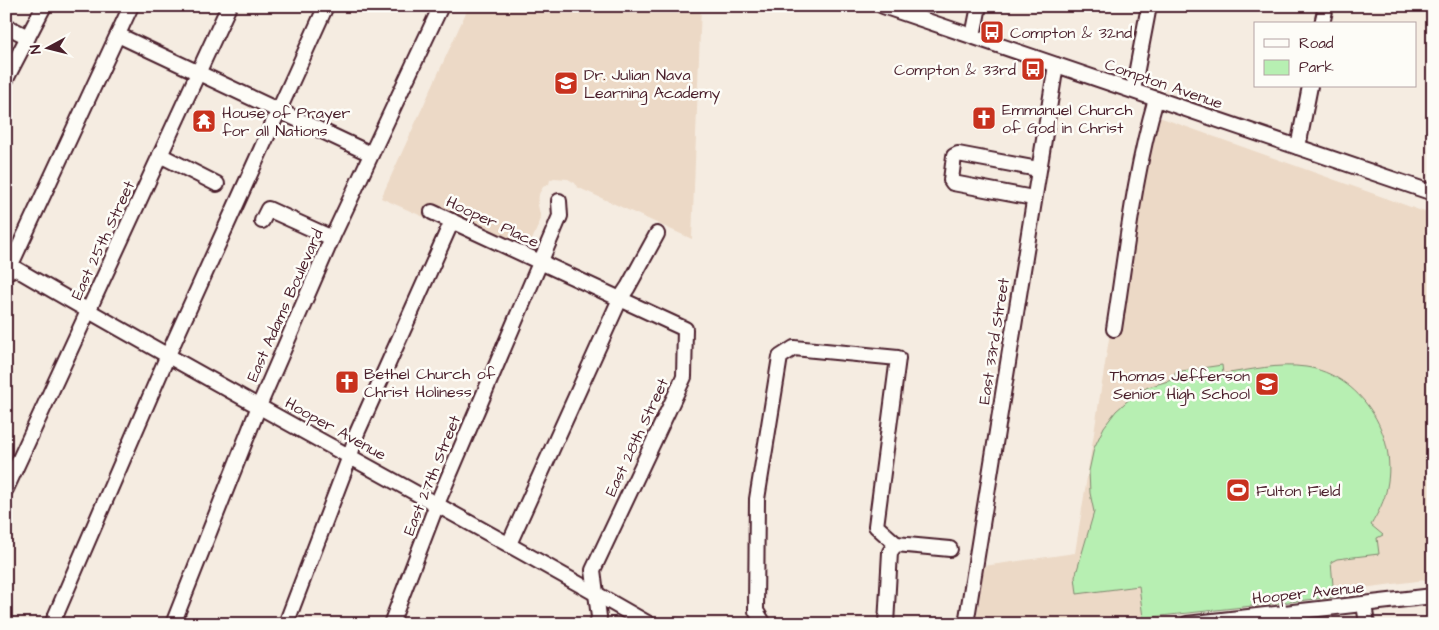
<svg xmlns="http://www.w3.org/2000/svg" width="1439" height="630" viewBox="0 0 1439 630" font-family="'Architects Daughter',sans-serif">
<rect width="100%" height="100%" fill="#f5ece1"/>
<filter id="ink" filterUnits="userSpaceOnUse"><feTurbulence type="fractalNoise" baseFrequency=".02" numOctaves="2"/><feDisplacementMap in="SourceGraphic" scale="10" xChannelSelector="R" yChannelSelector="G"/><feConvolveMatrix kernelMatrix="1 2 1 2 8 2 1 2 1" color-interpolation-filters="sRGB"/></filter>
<g filter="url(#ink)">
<g fill="#ecd9c6">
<path d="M469,6H701L692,239L577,187L575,183L568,179L554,178L550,180L549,184L543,187L539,194L538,205L541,219L523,261L381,198Z"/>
<path d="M1145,112L1433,215V579L1080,624H976L984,566L1075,553Z"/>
</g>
<path fill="#b7efb2" stroke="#80876e" d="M1222,365L1223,374C1250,370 1279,363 1306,367C1360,375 1398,434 1387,487C1385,500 1378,513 1371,525L1383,535L1377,538L1379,554L1337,559L1331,562L1334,597L1143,618L1139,586L1077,594L1075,577L1094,512L1090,493L1089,471L1094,448L1104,427L1116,411L1133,396L1148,387L1175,379V372Z"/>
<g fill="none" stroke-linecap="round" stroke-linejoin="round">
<g stroke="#4a1f2b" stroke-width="18">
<g id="minor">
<path d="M883,6L1433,193"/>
<path d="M1322,24L1326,6"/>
<path d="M6,26L28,37"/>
<path d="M118,35L371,154"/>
<path d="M973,36L979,6"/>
<path d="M6,79L44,6"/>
<path d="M1133,90L1149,6"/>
<path d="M1298,147L1310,86"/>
<path d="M160,155L217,184"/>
<path d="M1033,198L953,183L951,180L954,156L958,154L1038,169"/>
<path d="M432,212L685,329L684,377L593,570L599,617L597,624"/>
<path d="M262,221L268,209L332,238"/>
<path d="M6,263C218,388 436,501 649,624"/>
<path d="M7,273L131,6"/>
<path d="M1114,329C1126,253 1134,173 1156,99"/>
<path d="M6,489L229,6"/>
<path d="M509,544L620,299L628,287L657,234"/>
<path d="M1364,604L1367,624"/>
<path d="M52,624L168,355L326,6"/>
<path d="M173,624L259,406L332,238L441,6"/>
<path d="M286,624L350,456L357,433L452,221"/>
<path d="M391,624L437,504L560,216L559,201"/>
<path d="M764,624L756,611L757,499L780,357L794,348L898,358L876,526L896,544"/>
<path d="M886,624L890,552L896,544L950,549"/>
<path d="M966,624L1056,65"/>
<path d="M1187,624L1433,596"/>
</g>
</g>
<use href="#minor" stroke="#fdfcf7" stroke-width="14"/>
</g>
</g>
<defs>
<g id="bus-square" transform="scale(1.25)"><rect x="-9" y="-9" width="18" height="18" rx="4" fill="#c8321e" stroke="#fdfcf7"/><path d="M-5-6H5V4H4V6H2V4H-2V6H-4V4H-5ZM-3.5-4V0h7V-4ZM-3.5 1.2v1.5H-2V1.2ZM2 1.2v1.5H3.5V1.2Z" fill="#fff"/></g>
<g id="school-square" transform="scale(1.25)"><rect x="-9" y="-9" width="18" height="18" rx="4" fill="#c8321e" stroke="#fdfcf7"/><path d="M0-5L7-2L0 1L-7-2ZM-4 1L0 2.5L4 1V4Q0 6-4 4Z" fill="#fff"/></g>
<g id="church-square" transform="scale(1.25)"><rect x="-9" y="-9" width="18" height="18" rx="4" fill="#c8321e" stroke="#fdfcf7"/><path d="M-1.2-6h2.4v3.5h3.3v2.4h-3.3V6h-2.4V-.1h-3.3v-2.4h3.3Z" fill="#fff"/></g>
<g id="temple-square" transform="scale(1.25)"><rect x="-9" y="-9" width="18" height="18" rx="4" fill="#c8321e" stroke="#fdfcf7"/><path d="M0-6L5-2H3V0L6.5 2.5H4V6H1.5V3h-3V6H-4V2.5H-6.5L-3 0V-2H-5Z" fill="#fff"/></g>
<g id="stadium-square" transform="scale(1.25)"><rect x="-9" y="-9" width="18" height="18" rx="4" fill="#c8321e" stroke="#fdfcf7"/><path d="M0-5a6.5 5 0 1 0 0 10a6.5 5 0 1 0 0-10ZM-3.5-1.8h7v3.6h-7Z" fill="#fff"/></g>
</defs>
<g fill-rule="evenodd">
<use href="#bus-square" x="992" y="32"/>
<use href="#bus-square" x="1033" y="69"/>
<use href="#school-square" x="566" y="83"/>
<use href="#church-square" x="984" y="118"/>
<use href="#temple-square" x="204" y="121"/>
<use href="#church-square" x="347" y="382"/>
<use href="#school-square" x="1267" y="384"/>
<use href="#stadium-square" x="1238" y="490"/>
</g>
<g text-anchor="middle" stroke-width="5" stroke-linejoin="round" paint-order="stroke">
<g font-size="16" fill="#4a1f2b" stroke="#fdfcf7" text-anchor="start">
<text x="1010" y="38">Compton &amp; 32nd</text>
<text x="1016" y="75" text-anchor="end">Compton &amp; 33rd</text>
<text x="584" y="80">Dr. Julian Nava<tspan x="584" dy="18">Learning Academy</tspan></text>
<text x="1002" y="115">Emmanuel Church<tspan x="1002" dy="18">of God in Christ</tspan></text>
<text x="222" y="118">House of Prayer<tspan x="222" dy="18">for all Nations</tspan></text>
<text x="364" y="379">Bethel Church of<tspan x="364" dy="18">Christ Holiness</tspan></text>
<text x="1250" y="381" text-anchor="end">Thomas Jefferson<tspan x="1250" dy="18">Senior High School</tspan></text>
<text x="1256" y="496">Fulton Field</text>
</g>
<g font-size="16" fill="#4a1f2b" stroke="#fdfcf7">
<text transform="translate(1164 83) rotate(19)" y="6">Compton Avenue</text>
<text transform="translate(493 221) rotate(25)" y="6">Hooper Place</text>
<text transform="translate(102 240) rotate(-65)" y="6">East 25th Street</text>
<text transform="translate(284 305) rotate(-66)" y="6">East Adams Boulevard</text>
<text transform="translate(993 341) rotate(-81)" y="6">East 33rd Street</text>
<text transform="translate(336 428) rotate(29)" y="6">Hooper Avenue</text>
<text transform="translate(636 437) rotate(-65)" y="6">East 28th Street</text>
<text transform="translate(431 475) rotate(-68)" y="6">East 27th Street</text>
<text transform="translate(1308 592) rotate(-6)" y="6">Hooper Avenue</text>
</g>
</g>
<rect width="1439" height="630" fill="none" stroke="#fdfcf7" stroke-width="25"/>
<rect x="12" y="12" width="1414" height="605" fill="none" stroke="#4a1f2b" stroke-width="2" filter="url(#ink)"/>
<rect x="1254" y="22" width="162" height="65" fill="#fdfcf7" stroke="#b5a4a5"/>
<rect x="1264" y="39" width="25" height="8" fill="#fdfcf7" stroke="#b5a4a5"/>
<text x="1299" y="48" font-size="15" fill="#4a1f2b">Road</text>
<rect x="1264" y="60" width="25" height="15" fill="#b7efb2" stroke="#b5a4a5"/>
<text x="1299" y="72" font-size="15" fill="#4a1f2b">Park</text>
<g transform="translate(48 48) rotate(263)" stroke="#fdfcf7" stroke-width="4" paint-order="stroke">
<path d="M0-4L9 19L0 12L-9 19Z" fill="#4a1f2b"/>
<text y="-8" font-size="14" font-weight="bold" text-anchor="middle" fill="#4a1f2b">N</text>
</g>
</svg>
